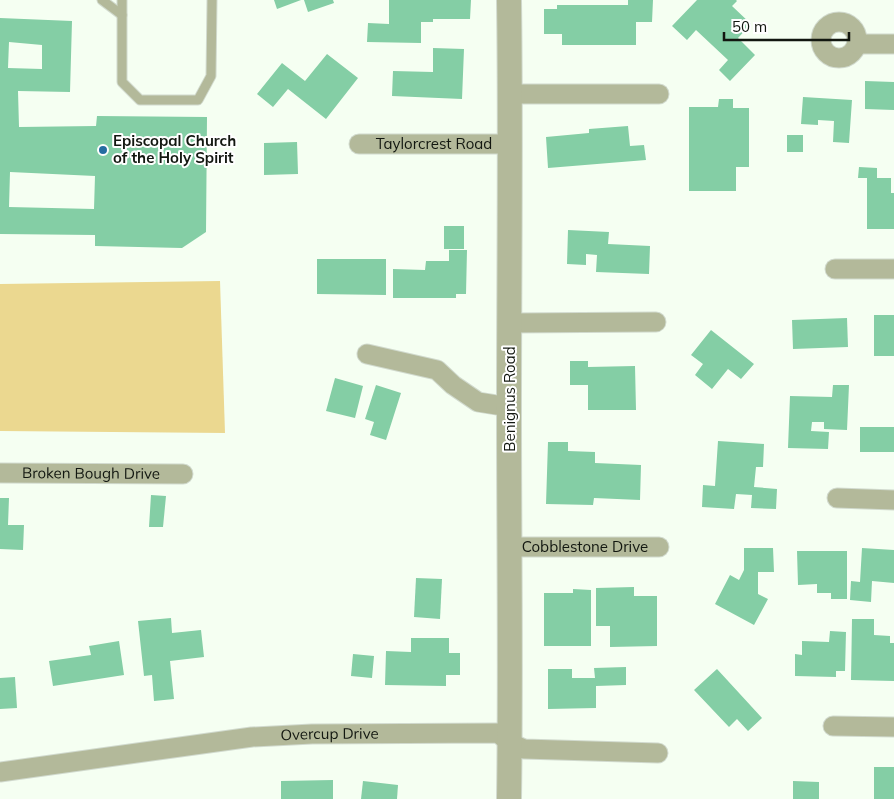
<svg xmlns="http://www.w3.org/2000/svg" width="894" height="799" viewBox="0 0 894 799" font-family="Mulish,sans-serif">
<rect width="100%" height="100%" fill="#f5fff2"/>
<path fill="#ebd890" d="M220,281L225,433L0,431V284Z"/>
<g fill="#84cea5" fill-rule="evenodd">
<path d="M274,0H301L277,9Z"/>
<path d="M304,0H333L334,3L308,12Z"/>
<path d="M389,0H471L470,19H433V22H421V43L367,42L368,23L389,24Z"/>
<path d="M628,0H653L652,22H636V45H562V34H544V9H557V5H628Z"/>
<path d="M697,0H736L737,1L732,6L751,24L738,38L755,55L730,81L719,70L728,60L696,30L687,40L672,26Z"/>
<path d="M0,18L72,21L70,92L18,91L19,127L96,126L97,116L207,117L206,232L182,248L95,246V235L0,234ZM9,42L42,45V69L8,68ZM10,172L95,176L94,209L9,207Z"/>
<path d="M433,48L464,49L462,99L392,96L393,71L433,72Z"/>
<path d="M327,54L358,78L326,119L288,89L273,107L257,94L282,63L305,81Z"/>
<path d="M865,81L894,82V110L865,109Z"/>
<path d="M803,97L852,100L849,143L833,142L834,121L818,120V125L801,124Z"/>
<path d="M719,99H733V108H749V167H736V191H689V107H718Z"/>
<path d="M628,126L630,146L644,145L646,160L548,168L546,137L589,133V129Z"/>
<rect x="787" y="135" width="16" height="17"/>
<path d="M297,142L298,174L264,175V143Z"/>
<path d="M859,167L877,168V178H891V193H894V229H867V178H858Z"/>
<rect x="444" y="226" width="20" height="23"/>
<path d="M568,230L609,232L608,244L650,246L649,274L596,272L597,255L586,254V265L567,264Z"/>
<path d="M449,250H467L466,294H456V298H393V269L425,270L426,261H449Z"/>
<path d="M317,259H386V295L317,294Z"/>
<rect x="874" y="315" width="20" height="41"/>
<path d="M847,318L848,347L793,349L792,320Z"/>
<path d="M711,330L754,364L741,379L728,369L712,389L695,375L703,364L691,355Z"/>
<path d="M570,361H588V367L635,366L636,410H588V385H570Z"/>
<path d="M335,378L363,386L355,418L326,411Z"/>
<path d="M376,385L401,393L386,440L370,435L374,422L365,419Z"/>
<path d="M833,385H849L847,430L824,429V422H812L811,431L829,432L828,449L788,448L790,396L832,397Z"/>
<rect x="860" y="427" width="34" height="25"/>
<path d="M718,441L764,444L763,467H756L754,487L777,489L776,509L751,508L752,495L736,494L734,509L702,507L703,485L715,486Z"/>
<path d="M548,442H568V451L595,452V463L641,465L640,500L594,498L593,505L546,504Z"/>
<path d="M151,495L166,496L163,527H149Z"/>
<path d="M0,498H9L8,525H24L23,550L0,549Z"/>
<path d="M744,548H773L774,572H758V594L768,599L754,625L715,604L730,575L739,580L744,570Z"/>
<path d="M862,548L894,550V583L872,581L871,602L850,600L851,581L860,582Z"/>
<path d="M797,551H847V599H831V593H817V584L798,585Z"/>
<path d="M416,578L442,579L440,619L414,617Z"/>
<path d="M634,587V596H657V646L610,647V626H596V588Z"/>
<path d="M573,589L591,590V646H544V593H573Z"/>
<path d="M171,618L172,633L201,630L204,657L170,661L174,699L154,701L152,675L144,676L138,621Z"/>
<path d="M852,619H874V635L890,636V643H894V681L851,680Z"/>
<path d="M830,631L846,632L845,671H836V677L795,676V654L802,655V641L829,642Z"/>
<path d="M411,638H449V653H460V675H446V686L385,685L386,651L411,652Z"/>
<path d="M119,641L124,675L53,686L49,661L91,655L89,646Z"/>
<path d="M353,654L374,656L372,678L351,676Z"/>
<path d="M626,667V685L596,686V708L548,709V669H572V678H595L594,668Z"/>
<path d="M717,669L762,718L748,731L737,719L729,727L694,690Z"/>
<path d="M15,677L17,708L0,709V678Z"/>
<rect x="874" y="767" width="20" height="32"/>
<path d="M333,780V799H281V781Z"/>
<path d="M363,781L398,785L397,799H361Z"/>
<path d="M793,781L819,782V799H793Z"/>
</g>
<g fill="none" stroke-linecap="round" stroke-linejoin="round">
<g stroke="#d1dace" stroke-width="11">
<g id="service">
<path d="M102,0L122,15"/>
<path d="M122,0V82L140,100H198L211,76L212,0"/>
</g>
</g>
<g stroke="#d1dace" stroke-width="21">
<g id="minor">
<circle cx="839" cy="40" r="18"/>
<path d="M857,44H894"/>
<path d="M510,94H659"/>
<path id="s1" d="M359,144H509"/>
<path d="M835,269H894"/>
<path d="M510,323L656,322"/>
<path d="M367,354L437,370L453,385L478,402L509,407"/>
<path id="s2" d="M0,473L183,474"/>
<path d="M837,498L894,500"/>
<path id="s3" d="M510,547H659"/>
<path d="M833,726L894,727"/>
<path id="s4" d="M0,772L252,737L312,734L498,733L510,743L524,749L658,753"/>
</g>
</g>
<g stroke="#d1dace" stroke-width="26">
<path id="tertiary" d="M509,0C511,136 509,273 509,410C509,539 511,669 509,799"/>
</g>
<use href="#service" stroke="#b3b99a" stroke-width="9"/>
<use href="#minor" stroke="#b3b99a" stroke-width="19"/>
<use href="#tertiary" stroke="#b3b99a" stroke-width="24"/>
</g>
<circle fill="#256da1" stroke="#fff" stroke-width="2" cx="103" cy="150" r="5"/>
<g text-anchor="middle" stroke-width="4" stroke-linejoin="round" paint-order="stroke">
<g font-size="15" font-weight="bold" fill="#121710" stroke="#fff" text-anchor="start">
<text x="113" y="146">Episcopal Church<tspan x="113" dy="17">of the Holy Spirit</tspan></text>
</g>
<g font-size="15" fill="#121710" stroke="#fff">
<text dy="5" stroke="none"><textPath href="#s1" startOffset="75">Taylorcrest Road</textPath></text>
<text transform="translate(510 399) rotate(-90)" y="5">Benignus Road</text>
<text dy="5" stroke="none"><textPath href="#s2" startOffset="91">Broken Bough Drive</textPath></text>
<text dy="5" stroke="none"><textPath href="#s3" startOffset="75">Cobblestone Drive</textPath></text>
<text dy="5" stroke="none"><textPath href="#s4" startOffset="332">Overcup Drive</textPath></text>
</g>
</g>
<path d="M724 32v8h125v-8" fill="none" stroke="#121710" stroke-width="2.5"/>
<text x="732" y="32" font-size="15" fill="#121710" stroke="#ffffff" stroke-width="4" paint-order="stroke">50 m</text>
</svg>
